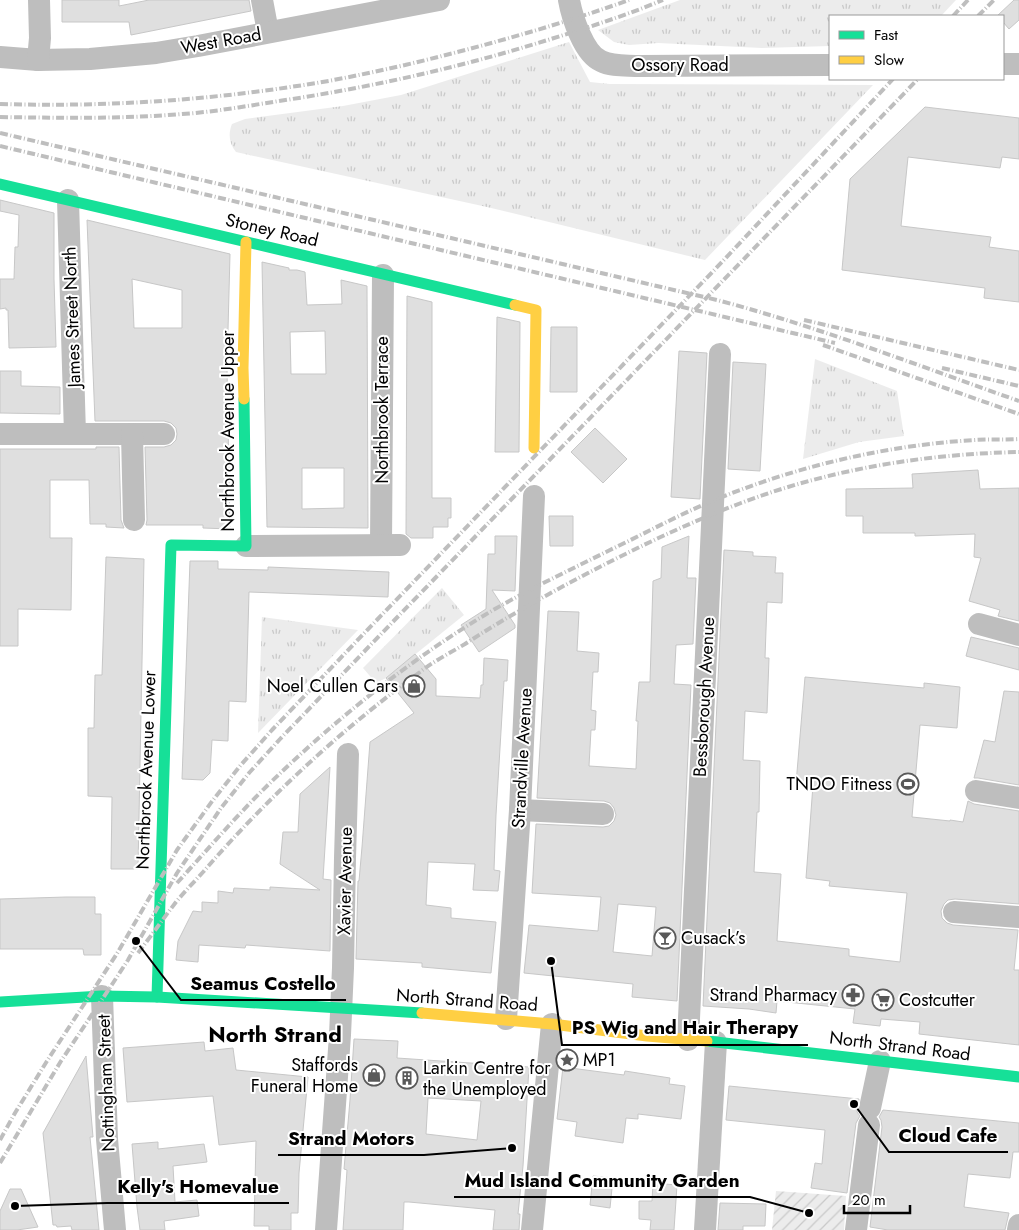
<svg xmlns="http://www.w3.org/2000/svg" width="1019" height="1230" viewBox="0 0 1019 1230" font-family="Jost,sans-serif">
<defs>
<pattern id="grass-tufts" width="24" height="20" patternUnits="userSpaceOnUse" patternTransform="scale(1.25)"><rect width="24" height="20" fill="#ececec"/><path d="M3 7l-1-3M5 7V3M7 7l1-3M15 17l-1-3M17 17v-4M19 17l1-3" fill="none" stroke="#c9c9c9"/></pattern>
<pattern id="garden-furrows" width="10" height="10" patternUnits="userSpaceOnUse" patternTransform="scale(1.25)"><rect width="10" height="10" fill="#ececec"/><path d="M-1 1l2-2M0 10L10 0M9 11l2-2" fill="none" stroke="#c9c9c9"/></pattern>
</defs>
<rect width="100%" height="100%" fill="#fff"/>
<g fill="url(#grass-tufts)">
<path d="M680,0H956L941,16H830V46L762,48L658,43L629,45L614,42L598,30Z"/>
<path d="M569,42L590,82L609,84L873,85L705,260L487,207L236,152C229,143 228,134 232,124L245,119L343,106L401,95Z"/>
<path d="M815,359L897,391L904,436L859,442L803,459Z"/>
<path d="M442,588L464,615L386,678L376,683L363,668Z"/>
<path d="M262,617L358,630L258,733Z"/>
</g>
<path fill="url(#garden-furrows)" d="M776,1191L846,1196L844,1230H772Z"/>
<g fill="#dfdfdf" stroke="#c7c7c7" fill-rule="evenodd">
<path d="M62,0H119V6L149,0H249L251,11L131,35L129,22H62Z"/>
<path d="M1014,0H1019V20L1009,29L1003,22V16H997Z"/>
<path d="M925,107L1019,118V159L1002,157L1000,168L908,157L901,226L991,237L989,247L1019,251V302L984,298L985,288L842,270L850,179Z"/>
<path d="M0,200L54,213V279L56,347L9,348L8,310H6V308L0,309V279H14L15,247H18L19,215L0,211Z"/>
<path d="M87,220L230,254L227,368L230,529L203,528V525H146L147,520L145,447H164L171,445L176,440L177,434L176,428L171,423L164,421H95ZM132,279L182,290V328H134Z"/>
<path d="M262,262L289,268V270H297L305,272L307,305L342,304L341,280L367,286L368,528L267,527ZM325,331L326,374H291L290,332ZM302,468H344V508L302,509Z"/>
<path d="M407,296L432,302V498H451V518H448V527H433V538H411L406,534Z"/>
<path d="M497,317L520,322L519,452H495Z"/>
<path d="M551,327H577V392H550Z"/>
<path d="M679,351L707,353L700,499L671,497Z"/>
<path d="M733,362L766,364L760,471L728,469Z"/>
<path d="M0,371H21V386L60,387V414L0,413Z"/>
<path d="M595,428L627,459L603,483L571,452Z"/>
<path d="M96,447H119L121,520L124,528L106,527V524H90L89,480H50V538H72L71,610L18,609V646H0V449H96Z"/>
<path d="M978,470L980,489L1019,488V621L998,616L1000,610L969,601L981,558L974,557L975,534L915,536V533H863V516H846V489L913,488L912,474Z"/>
<path d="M549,516H573V546H550Z"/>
<path d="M495,536H517L515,591L492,590L515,625V628L479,652L461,625L486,609L488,554H495Z"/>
<path d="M689,536L687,578H696L693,644L676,645L674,684L691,685L677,1001L632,997L633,984L524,973L529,925L598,931L601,897L532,893L536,824L603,827L609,826L614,821L616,815L614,808L610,803L604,801L537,798L548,611L579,612L577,651L599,653L598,672H593L591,710L596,711L595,730H591L589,766L636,769L638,721H636L639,682H650L653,581L661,578L662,547ZM618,904L656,907L652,956L613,952Z"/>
<path d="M724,550L753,552V556L776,557L775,573H783L782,603L767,602L765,658H769L767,713L745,711L743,760L760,761L759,812H757L754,872L781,874L777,941L849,949V956L900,962L907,893L829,886L830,881L806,878L813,785L796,784L805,677L924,688V683L960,687L957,728L920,725L912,817L950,821V820L963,822L968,801L974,804L1019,811V904L955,899L948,900L944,904L941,911L942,918L947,923L953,925L1018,930L1014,970H1019V1045L919,1034L920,1022L881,1019L880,1026L853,1023L855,1009L777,1001L776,1013L749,1009L703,1006Z"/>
<path d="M106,557L144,559L138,869H111L112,797L88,796V728H94L95,675H102Z"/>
<path d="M190,561H218V569L268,570V567L389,572L388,597L249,592L246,702L229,701L228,741L212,740L210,773L203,780L182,779Z"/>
<path d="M971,637L1019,648V670L966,656Z"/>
<path d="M415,654L436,679V696L480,698L481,685H483L484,658L508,660L507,681H504L496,815L494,870L500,871L498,891L473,890L475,864L428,862L426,905L451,908V918L496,922L491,973L422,967V963L356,959L358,881H359L362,847L370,742L414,713L386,678Z"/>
<path d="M1004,691L1019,692V785L978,778H974L984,740L995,742Z"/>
<path d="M330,767L323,879L331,880L330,951L246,945L245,948L199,945L198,962L176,960L178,941L193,911L202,912V902L218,903V891L233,893L234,888L270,890V887L320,890L280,864L283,832H298L300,794Z"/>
<path d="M66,897H95V914H101V955H84L83,949H0V899Z"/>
<path d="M354,1039L398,1041L397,1058L529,1067L523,1166L518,1214H520L519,1230H493L495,1210L409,1202H404L403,1230H343L347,1170L344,1169L350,1100ZM428,1098L481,1101L477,1140L426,1134Z"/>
<path d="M204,1042L205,1051L233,1048L236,1070L308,1077L299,1173L298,1213H291V1230H269V1226H254L256,1141L219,1145L213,1096L127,1102L123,1048Z"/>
<path d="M86,1056L93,1137H90L99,1230H72L71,1226L57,1227L56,1225H53L43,1133Z"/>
<path d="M563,1067L624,1075L625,1071L670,1078L669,1084L685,1086L681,1119L638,1114V1119L626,1118L623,1143L575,1136L577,1122L557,1119Z"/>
<path d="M729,1086L859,1099L857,1112L860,1116L856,1123L847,1193L811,1188L815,1163L822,1164L825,1130L726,1120Z"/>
<path d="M883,1110L1019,1123V1152H1013L1010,1178L968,1174L964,1207L1009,1213L1005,1230H888L870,1227L882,1127L881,1120L879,1117Z"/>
<path d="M158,1142V1149L204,1144L207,1162L173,1166L175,1202L197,1200L199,1216L164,1221L165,1230H140L137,1207L132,1144Z"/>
<path d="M593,1176L613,1178L610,1208L590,1205Z"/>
<path d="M653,1183L677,1185L674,1230H650L651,1220L639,1219V1201H652Z"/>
<path d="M10,1189H21L38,1227L17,1230H0V1211Z"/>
<path d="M720,1203L766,1204L765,1226H743V1230H718Z"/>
</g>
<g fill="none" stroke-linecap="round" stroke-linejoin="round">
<g stroke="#bebebe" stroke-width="22">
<path d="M262,0L268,32"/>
<path d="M569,0C572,17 584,54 601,61C612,67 627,65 640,66L830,65"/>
<path d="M0,57L38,60L90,59L156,53L198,46L439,0"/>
<path d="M38,60L40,38L39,0"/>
<path d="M1003,64H1019"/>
<path d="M68,200L75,434"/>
<path d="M0,434H164"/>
<path d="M132,434L134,520"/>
<path d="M381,545L383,275"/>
<path d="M246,546L400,545"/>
<path d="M979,624L1019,635"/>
<path d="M976,791L1019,798"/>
<path d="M520,810L603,814"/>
<path d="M954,912L1019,917"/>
<path d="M102,996L107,1139L115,1230"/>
<path d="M506,1019L520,810L534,496"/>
<path d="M688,1040L720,354"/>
<path d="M870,1108L880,1061"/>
<path d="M326,1230L340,1035L343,968L345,858L348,754"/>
<path d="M532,1230L552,1024"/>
<path d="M705,1230L716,1042"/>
<path d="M856,1230L869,1125"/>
<path d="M1018,1230L1019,1225"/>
</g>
<g stroke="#16e098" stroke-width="11">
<path d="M0,184L515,305"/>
<path d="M157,997L171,545L246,546L244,399"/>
<path d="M0,1002L102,996L157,997L422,1013"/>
<path d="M707,1041L1019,1077"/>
</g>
<g stroke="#ffcf43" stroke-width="11">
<path d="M515,305L536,310L534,448"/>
<path d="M244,399L243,368L246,242"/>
<path d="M422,1013L552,1024L647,1036L707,1041"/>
</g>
<g stroke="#bebebe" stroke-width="4" stroke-dasharray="8 2.5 1 2.5" stroke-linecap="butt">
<path d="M953,16L968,0"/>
<path d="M978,16L994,0"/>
<path d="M0,104C99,107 199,101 297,86C333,81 369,73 405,65C481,47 556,26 629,0"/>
<path d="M0,117C61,118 121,119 182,114C214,112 247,106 279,101C367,88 453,69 538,43C580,30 622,17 663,0"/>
<path d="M0,133L717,300C819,327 919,366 1019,401"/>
<path d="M0,146L835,343"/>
<path d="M804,320L1019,370"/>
<path d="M823,345L1019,414"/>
<path d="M942,368L1019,386"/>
<path d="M177,883C208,849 238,814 271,782C331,724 396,671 467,626C512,597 562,574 610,550C646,533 680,514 717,499C798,466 887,445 975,440C989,439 1004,440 1019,439"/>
<path d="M138,953C151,936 163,919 176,902C185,891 195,881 204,871C268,797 341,730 420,672C434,661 450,653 465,644C505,618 546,595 588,573C638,547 688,523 741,503C831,469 924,454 1019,452"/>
<path d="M0,1140L15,1113L47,1061L118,952L177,850L213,800L240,766L272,730L373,624L722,262L893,79"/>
<path d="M0,1163L61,1061L113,983L128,960L177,873L221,808L249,773L281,738L383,632L918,79"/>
</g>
</g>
<defs>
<g id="shop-ring" transform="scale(1.125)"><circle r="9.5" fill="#fff" stroke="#595959" stroke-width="1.5"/><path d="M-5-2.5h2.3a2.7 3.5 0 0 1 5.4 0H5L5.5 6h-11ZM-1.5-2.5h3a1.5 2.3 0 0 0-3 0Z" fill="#595959"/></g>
<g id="stadium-ring" transform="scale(1.125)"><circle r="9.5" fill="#fff" stroke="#595959" stroke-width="1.5"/><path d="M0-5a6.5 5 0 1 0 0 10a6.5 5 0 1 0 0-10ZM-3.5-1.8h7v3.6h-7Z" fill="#595959"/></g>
<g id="bar-ring" transform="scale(1.125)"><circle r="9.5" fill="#fff" stroke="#595959" stroke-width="1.5"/><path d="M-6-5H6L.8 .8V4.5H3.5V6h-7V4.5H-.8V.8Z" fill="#595959"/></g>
<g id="pharmacy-ring" transform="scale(1.125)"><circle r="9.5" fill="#fff" stroke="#595959" stroke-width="1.5"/><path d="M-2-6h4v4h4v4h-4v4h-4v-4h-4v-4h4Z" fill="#595959"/></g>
<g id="supermarket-ring" transform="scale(1.125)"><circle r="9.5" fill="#fff" stroke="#595959" stroke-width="1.5"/><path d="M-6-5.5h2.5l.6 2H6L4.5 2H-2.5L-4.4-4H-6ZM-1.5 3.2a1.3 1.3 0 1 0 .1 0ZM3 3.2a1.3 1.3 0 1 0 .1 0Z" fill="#595959"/></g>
<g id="sight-ring" transform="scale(1.125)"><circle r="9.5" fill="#fff" stroke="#595959" stroke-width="1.5"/><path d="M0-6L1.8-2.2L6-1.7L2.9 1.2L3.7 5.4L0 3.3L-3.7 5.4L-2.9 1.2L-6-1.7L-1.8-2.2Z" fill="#595959"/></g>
<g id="building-ring" transform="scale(1.125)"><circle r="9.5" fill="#fff" stroke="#595959" stroke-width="1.5"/><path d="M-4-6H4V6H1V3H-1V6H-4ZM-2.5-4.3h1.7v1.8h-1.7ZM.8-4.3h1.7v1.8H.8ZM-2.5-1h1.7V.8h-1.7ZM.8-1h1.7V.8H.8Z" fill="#595959"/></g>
</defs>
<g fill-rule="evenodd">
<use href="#shop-ring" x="414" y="686"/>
<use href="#stadium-ring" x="908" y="784"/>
<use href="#bar-ring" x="665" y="938"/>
<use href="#pharmacy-ring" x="853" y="995"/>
<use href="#supermarket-ring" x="883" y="1000"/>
<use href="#sight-ring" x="567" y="1060"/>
<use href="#shop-ring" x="374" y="1075"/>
<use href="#building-ring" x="407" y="1078"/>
</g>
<g text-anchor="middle" stroke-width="4" stroke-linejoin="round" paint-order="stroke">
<g font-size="18" fill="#000" stroke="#fff">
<text transform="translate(221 41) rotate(-10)" y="6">West Road</text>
<text x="680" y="71">Ossory Road</text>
<text transform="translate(272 230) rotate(13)" y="6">Stoney Road</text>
<text transform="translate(72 317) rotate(-92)" y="6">James Street North</text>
<text transform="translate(382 410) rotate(-90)" y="6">Northbrook Terrace</text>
<text transform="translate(228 431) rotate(-90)" y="6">Northbrook Avenue Upper</text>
<text transform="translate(704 697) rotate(-87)" y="6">Bessborough Avenue</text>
<text transform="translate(522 758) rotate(-87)" y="6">Strandville Avenue</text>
<text transform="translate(146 770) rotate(-88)" y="6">Northbrook Avenue Lower</text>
<text transform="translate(345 881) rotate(-89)" y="6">Xavier Avenue</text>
<text transform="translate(467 1000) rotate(4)" y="6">North Strand Road</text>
<text transform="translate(900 1046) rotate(7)" y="6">North Strand Road</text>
<text transform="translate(106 1083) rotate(-92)" y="6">Nottingham Street</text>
</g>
<g font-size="18" fill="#000" stroke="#fff" text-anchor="end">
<text x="398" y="692">Noel Cullen Cars</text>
<text x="892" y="790">TNDO Fitness</text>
<text x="681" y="944" text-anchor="start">Cusack’s</text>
<text x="837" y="1001">Strand Pharmacy</text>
<text x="899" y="1006" text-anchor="start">Costcutter</text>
<text x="583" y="1066" text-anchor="start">MP1</text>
<text x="358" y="1071">Staffords<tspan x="358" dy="21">Funeral Home</tspan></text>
<text x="423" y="1074" text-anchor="start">Larkin Centre for<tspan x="423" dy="21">the Unemployed</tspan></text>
</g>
<g font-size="22" font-weight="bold" fill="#000" stroke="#fff">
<text x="275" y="1042">North Strand</text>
</g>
</g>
<path fill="none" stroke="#000" stroke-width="2" d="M136 941L181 1000H346M551 961L562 1045H808M854 1104L889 1152H1008M512 1148L424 1155H278M809 1213L750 1197H454M15 1206L107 1203H289"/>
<g fill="#000" stroke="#fff" stroke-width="2">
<circle cx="136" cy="941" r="5"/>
<circle cx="551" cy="961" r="5"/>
<circle cx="854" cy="1104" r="5"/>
<circle cx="512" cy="1148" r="5"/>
<circle cx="809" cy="1213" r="5"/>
<circle cx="15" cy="1206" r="5"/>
</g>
<g font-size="19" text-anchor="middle" font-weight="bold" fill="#000" stroke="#fff" stroke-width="4" stroke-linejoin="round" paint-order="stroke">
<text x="263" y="990">Seamus Costello</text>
<text x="685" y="1034">PS Wig and Hair Therapy</text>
<text x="948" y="1142">Cloud Cafe</text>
<text x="351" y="1145">Strand Motors</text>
<text x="602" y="1187">Mud Island Community Garden</text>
<text x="198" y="1193">Kelly's Homevalue</text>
</g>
<rect x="829" y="15" width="175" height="65" fill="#ffffff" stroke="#999999"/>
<rect x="839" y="31" width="25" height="8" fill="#16e098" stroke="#999999"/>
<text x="874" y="40" font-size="15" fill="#000000">Fast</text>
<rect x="839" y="56" width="25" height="8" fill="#ffcf43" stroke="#999999"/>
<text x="874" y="65" font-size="15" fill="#000000">Slow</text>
<path d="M844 1205v8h66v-8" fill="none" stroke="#000000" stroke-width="2.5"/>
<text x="852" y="1205" font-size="15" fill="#000000" stroke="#ffffff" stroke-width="4" paint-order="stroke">20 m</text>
</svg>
